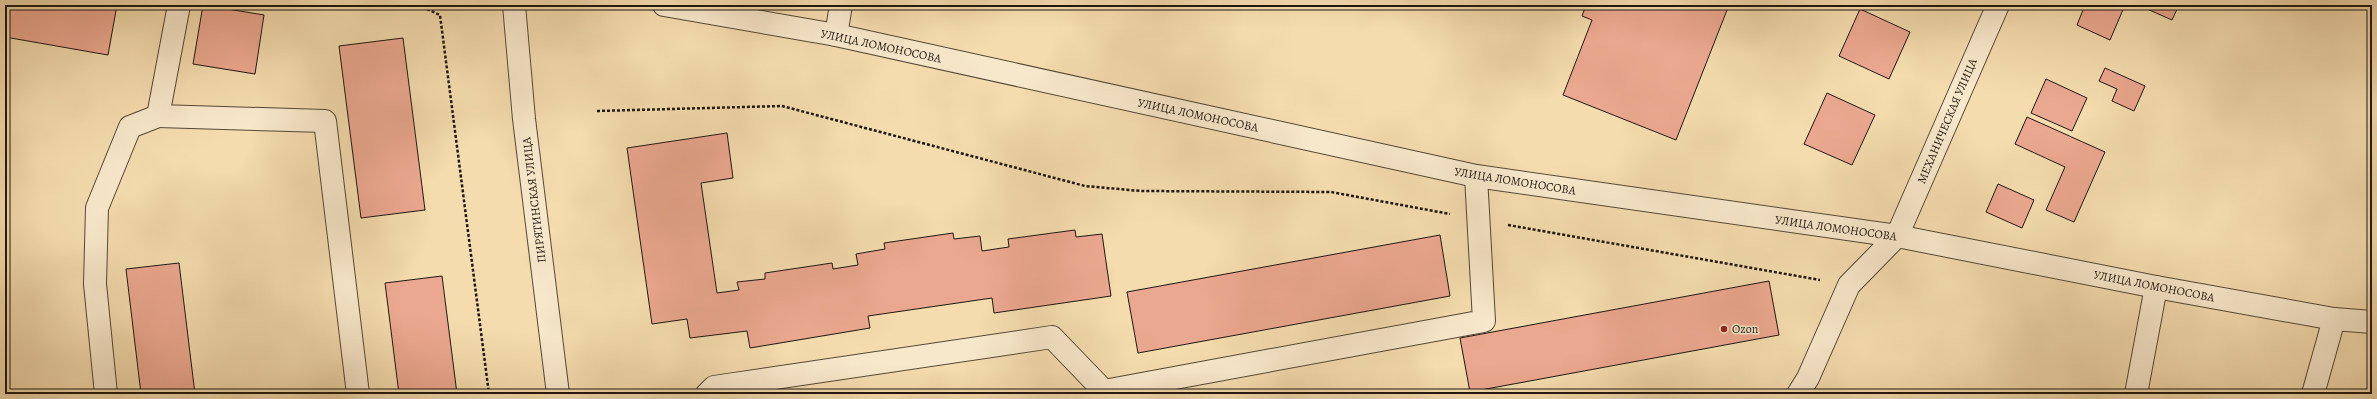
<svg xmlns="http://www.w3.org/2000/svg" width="2377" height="399" viewBox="0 0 2377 399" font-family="Alegreya,serif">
<rect width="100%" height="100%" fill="#f4dcaf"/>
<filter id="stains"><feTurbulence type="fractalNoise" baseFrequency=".005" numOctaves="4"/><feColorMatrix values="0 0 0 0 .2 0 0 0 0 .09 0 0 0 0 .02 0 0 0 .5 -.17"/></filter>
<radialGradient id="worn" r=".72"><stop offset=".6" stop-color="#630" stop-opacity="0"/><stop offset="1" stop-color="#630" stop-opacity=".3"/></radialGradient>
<g fill="#eba890" stroke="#1f160e">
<path d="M5,5H117L108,55L5,37Z"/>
<path d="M203,5L264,15L255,74L193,64Z"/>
<path d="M1586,5H1729L1676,140L1563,95L1592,20L1582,16Z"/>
<path d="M2085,5H2125L2110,40L2077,25Z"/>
<path d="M2138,5H2179L2172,20Z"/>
<path d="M1860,9L1910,32L1889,79L1839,56Z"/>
<path d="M403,38L425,210L361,218L339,46Z"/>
<path d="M2105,68L2145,86L2134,111L2112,101L2117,89L2099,81Z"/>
<path d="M2046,79L2087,98L2072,131L2031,113Z"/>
<path d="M1827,93L1875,115L1852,165L1804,144Z"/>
<path d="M2027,117L2105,152L2074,222L2046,210L2065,167L2015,144Z"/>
<path d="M727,133L733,178L701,183L717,293L739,290L737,282L765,279V273L832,263L833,269L858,265L856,254L885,249L884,243L953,233L954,239L980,236L982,251L1009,247L1008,239L1075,230L1076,237L1102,234L1111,296L994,313L992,298L868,316L870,328L750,348L747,331L690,338L687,319L652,324L627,148Z"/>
<path d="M1998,184L2034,200L2022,228L1986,212Z"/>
<path d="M1440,235L1450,296L1138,353L1127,292Z"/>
<path d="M179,263L195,394H141L126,269Z"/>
<path d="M442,276L457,394H399L385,283Z"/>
<path d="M1769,281L1779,335L1470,392L1460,338Z"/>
</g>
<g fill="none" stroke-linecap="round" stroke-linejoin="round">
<g stroke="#544836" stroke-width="24">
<g id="minor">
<path d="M179,5L158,116L325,121L358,394"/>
<path d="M514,5L524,119L558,394"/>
<path d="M664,5L836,35L1476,176L1897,236L2156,287L2334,319L2372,322"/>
<path d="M836,35L841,5"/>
<path d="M106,394L95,284L97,208L130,127L158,116"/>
<path d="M707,394L714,387L1052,337L1104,391L1103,394"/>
<path d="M1108,394L1104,391L1484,321L1476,176"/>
<path d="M1798,394L1808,378L1849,285L1897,236L1998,5"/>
<path d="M2136,394L2156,287"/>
<path d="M2313,394L2334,319"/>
</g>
</g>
<g stroke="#1f160e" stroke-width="2.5" stroke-dasharray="3 2" stroke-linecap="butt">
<path d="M418,5L440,15L489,394"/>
<path d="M597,111L782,106L1085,186L1141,191L1331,192L1450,214"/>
<path d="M1508,225L1820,280"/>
</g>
<use href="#minor" stroke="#f8e8cb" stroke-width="22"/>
</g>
<circle fill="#8f2418" stroke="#f8e8cb" stroke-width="1.5" cx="1724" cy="329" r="4"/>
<g text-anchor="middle" stroke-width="3" stroke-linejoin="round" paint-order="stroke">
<g font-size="12" fill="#1f160e" stroke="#f8e8cb">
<text transform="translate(881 46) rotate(12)" y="4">УЛИЦА ЛОМОНОСОВА</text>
<text transform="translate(1198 115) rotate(12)" y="4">УЛИЦА ЛОМОНОСОВА</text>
<text transform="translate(1947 121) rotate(-67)" y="4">МЕХАНИЧЕСКАЯ УЛИЦА</text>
<text transform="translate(1515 181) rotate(9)" y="4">УЛИЦА ЛОМОНОСОВА</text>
<text transform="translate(534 200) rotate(-97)" y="4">ПИРЯТИНСКАЯ УЛИЦА</text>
<text transform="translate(1836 228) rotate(8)" y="4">УЛИЦА ЛОМОНОСОВА</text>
<text transform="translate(2154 286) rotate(11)" y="4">УЛИЦА ЛОМОНОСОВА</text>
</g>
<g font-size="12" fill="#1f160e" stroke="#f8e8cb" text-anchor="start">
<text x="1732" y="333">Ozon</text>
</g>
</g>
<rect width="2377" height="399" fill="none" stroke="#f4dcaf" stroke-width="20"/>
<rect x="6" y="6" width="2365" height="387" fill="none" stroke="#1f160e" stroke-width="2"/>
<rect x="10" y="10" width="2357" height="379" fill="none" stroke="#1f160e"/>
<rect width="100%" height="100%" filter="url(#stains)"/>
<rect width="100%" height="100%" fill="url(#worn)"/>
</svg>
